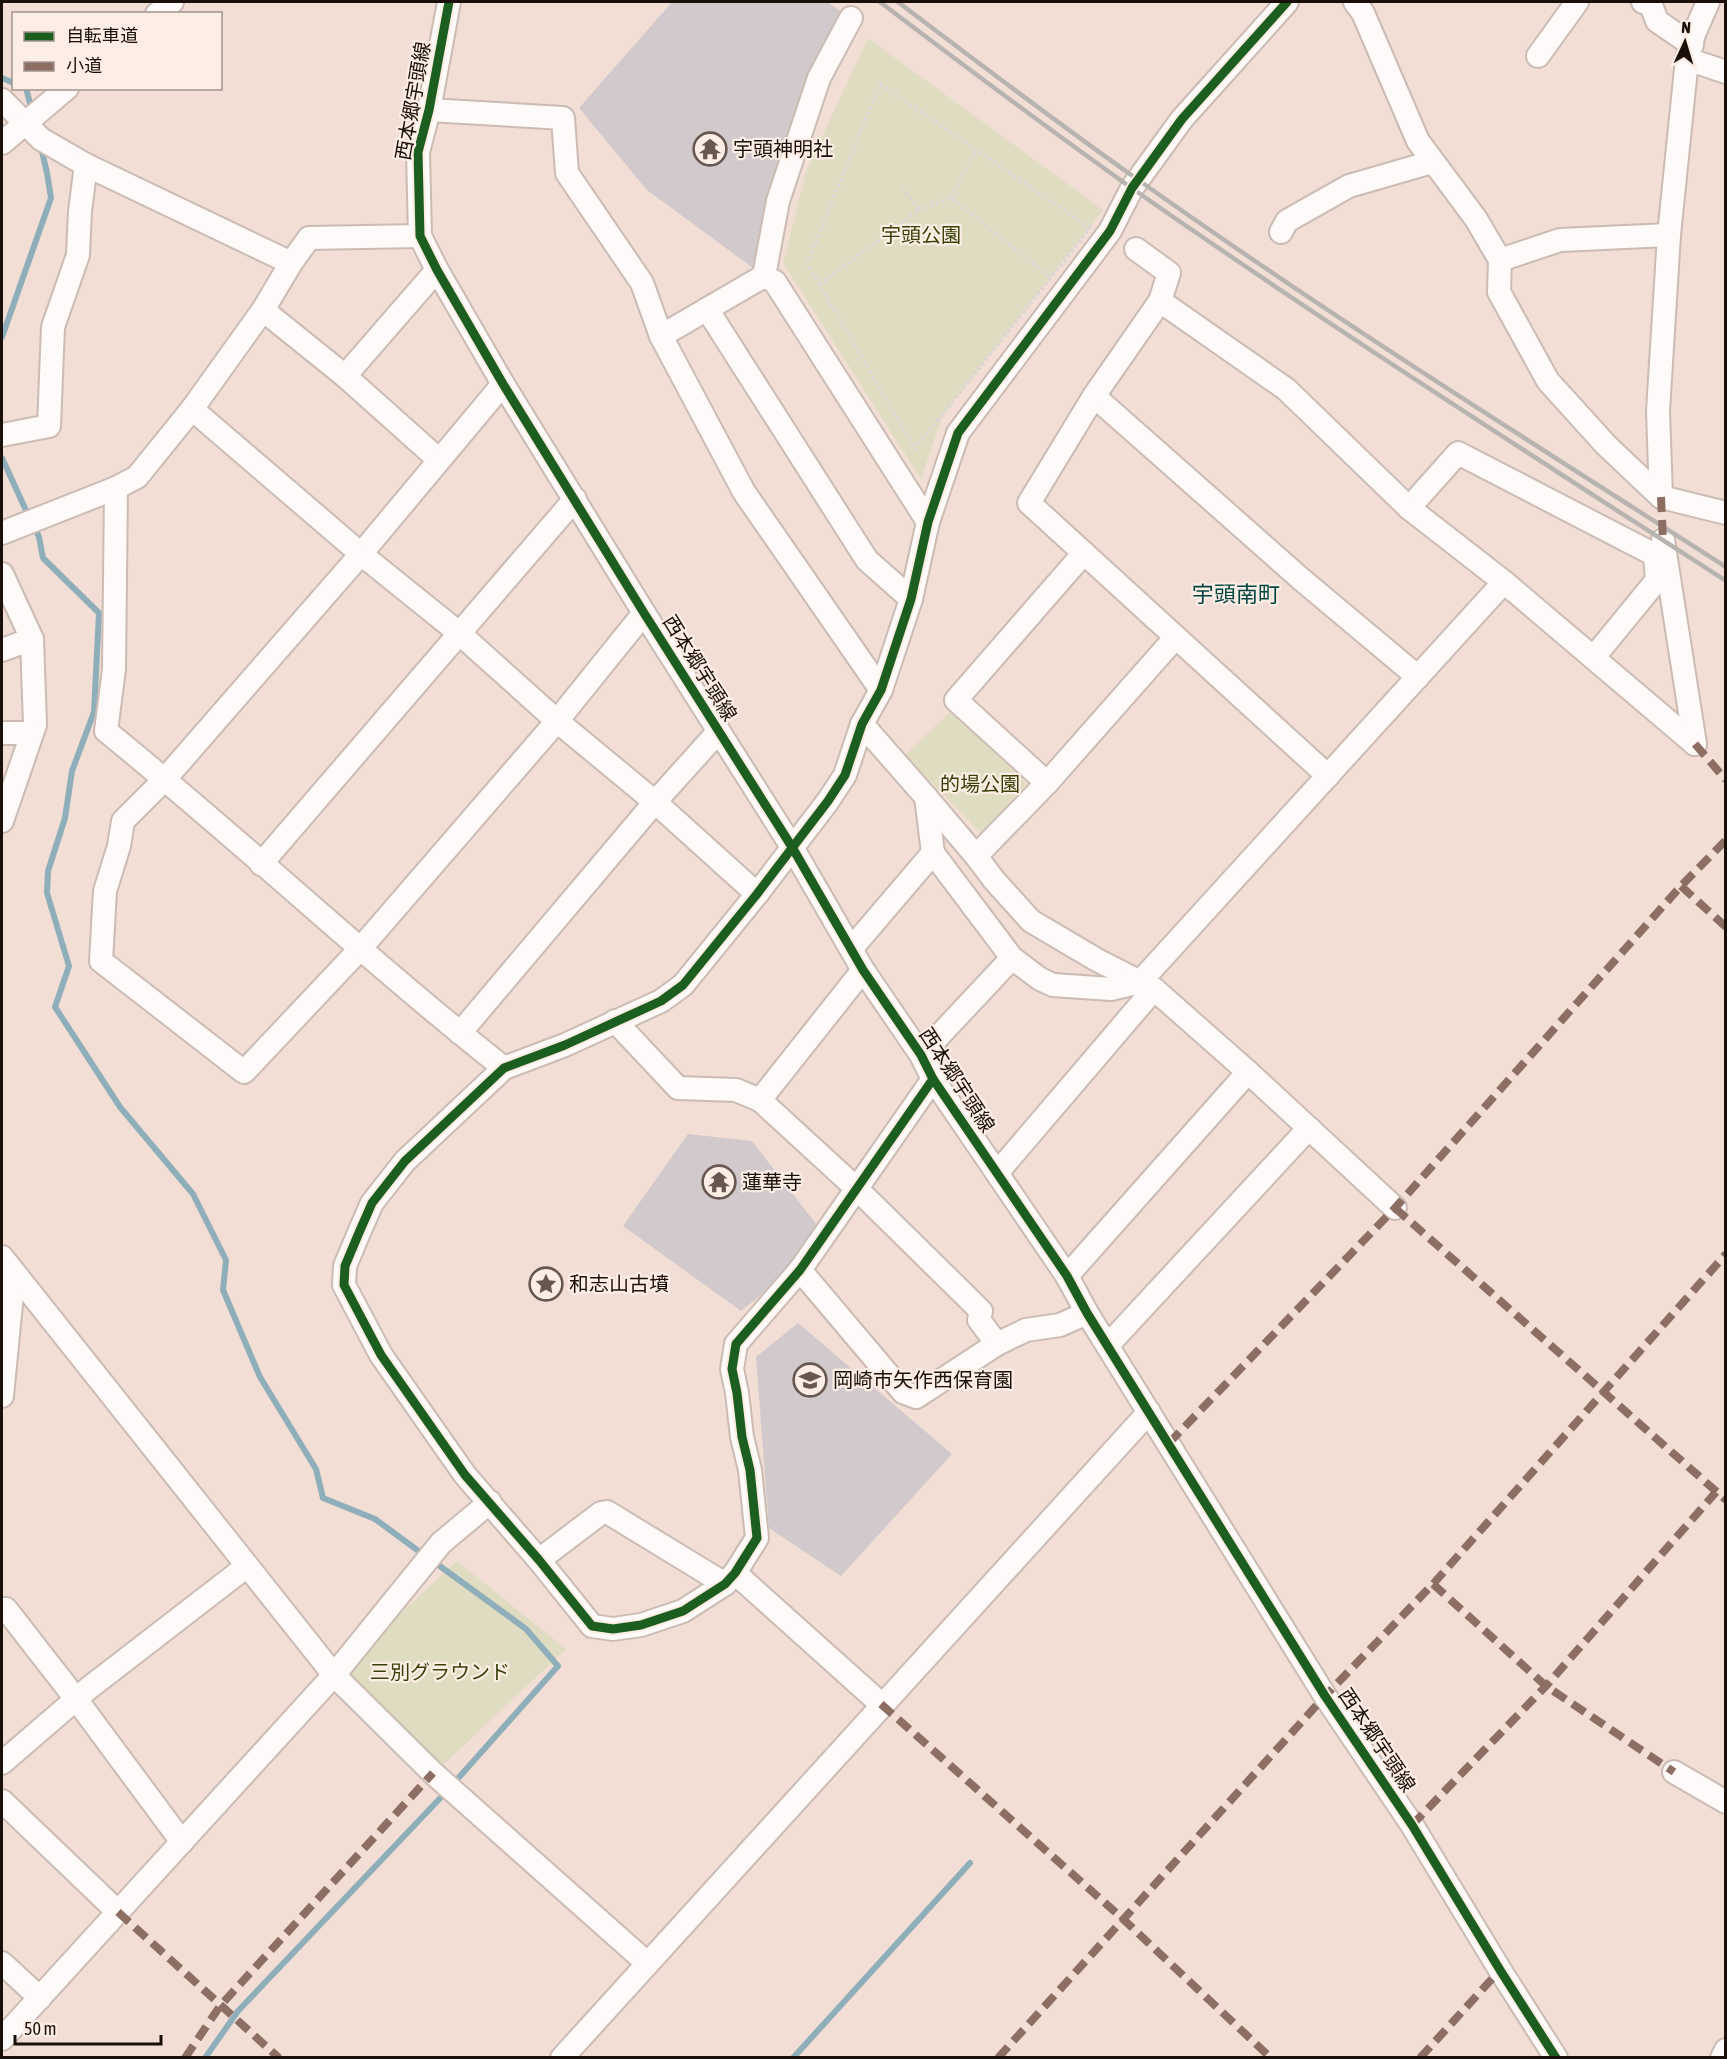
<svg xmlns="http://www.w3.org/2000/svg" width="1727" height="2059" viewBox="0 0 1727 2059" font-family="'Asap Condensed','Noto Sans JP',sans-serif">
<rect width="100%" height="100%" fill="#f2ded5"/>
<g fill="#e0dcc1">
<path d="M868,38L1103,210L943,414L921,479L783,263L806,171Z"/>
<path d="M952,710L1026,784L981,833L905,755Z"/>
<path d="M457,1561L566,1649L438,1770L334,1675Z"/>
</g>
<g fill="none" stroke-linecap="round" stroke-linejoin="round">
<g stroke="#8eafba" stroke-width="6">
<path d="M2,78L14,83"/>
<path d="M26,88L32,111"/>
<path d="M2,337L51,198L47,173L41,147"/>
<path d="M2,458L29,517"/>
<path d="M34,526L39,537L43,558L99,613L94,712L72,771L65,818L48,871L47,893L69,966L55,1007L120,1107L193,1194L226,1260L223,1290L260,1377L316,1469L323,1498L375,1519L424,1555"/>
<path d="M433,1561L526,1629L558,1666L453,1784"/>
<path d="M205,2058L238,2011L446,1792"/>
<path d="M793,2058L970,1863"/>
</g>
</g>
<g fill="#d1c9cb">
<path d="M672,2H827L851,18L764,276L647,190L579,108Z"/>
<path d="M688,1134L752,1141L816,1224L781,1279L741,1311L623,1226Z"/>
<path d="M798,1323L952,1454L841,1576L769,1528L756,1357Z"/>
</g>
<g fill="none" stroke-linecap="round" stroke-linejoin="round">
<g stroke="#cbbbb3" stroke-width="26">
<g id="minor">
<path d="M449,2L429,110L418,152L420,236L437,270L503,384L644,613L792,847L863,970L921,1055L933,1079L1067,1276L1087,1313L1325,1696L1412,1825L1500,1970L1556,2058"/>
<path d="M1355,2L1363,13L1418,141L1476,219L1500,260L1499,292L1548,381L1606,445L1661,497L1726,513"/>
<path d="M1643,2L1651,5L1657,21L1692,45"/>
<path d="M157,14L172,2"/>
<path d="M1538,56L1577,2"/>
<path d="M1687,59L1726,72"/>
<path d="M2,100L41,139L86,165L291,263"/>
<path d="M429,110L563,118L567,173L642,283L661,336L744,492L881,690"/>
<path d="M2,143L67,88"/>
<path d="M1281,232L1287,221L1349,186L1432,162"/>
<path d="M1136,249L1169,273L1160,301"/>
<path d="M1500,260L1560,240L1669,235"/>
<path d="M764,276L775,282L928,522"/>
<path d="M764,276L778,201L819,78L851,18"/>
<path d="M707,309L867,560L911,599"/>
<path d="M263,310L345,376L439,460"/>
<path d="M661,336L764,276"/>
<path d="M345,376L437,270"/>
<path d="M503,384L361,554L165,779L123,821L119,846L105,891L101,961L244,1072L360,949L557,721L644,613"/>
<path d="M1094,396L1301,579L1418,677"/>
<path d="M192,409L361,554L459,633L557,721L655,802L757,894"/>
<path d="M2,435L49,426L53,327L78,255L80,211L86,165"/>
<path d="M116,488L114,669L106,731C241,840 367,960 504,1068"/>
<path d="M1661,497L1658,411L1669,235L1687,59L1694,34L1708,2"/>
<path d="M1409,508L1458,453L1655,555L1657,580L1594,657"/>
<path d="M2,533L116,488L137,477L192,409L263,310L291,263L309,238L420,236"/>
<path d="M1663,540L1695,744"/>
<path d="M2,574L32,639L35,725L2,821"/>
<path d="M2,650L32,639"/>
<path d="M862,724L926,797L976,856L994,880L1031,921L1097,960L1154,989L1248,1072L1395,1208"/>
<path d="M2,733H32"/>
<path d="M1328,776L1029,503L1094,396L1160,301L1286,389L1409,508L1504,582L1695,744"/>
<path d="M1047,783L956,700L1084,553"/>
<path d="M933,853L1012,958"/>
<path d="M976,856L1047,783L1175,638"/>
<path d="M261,864L575,499"/>
<path d="M851,949L933,853L926,797"/>
<path d="M863,970L760,1100L856,1188L981,1311L979,1320L997,1344"/>
<path d="M615,1021L678,1088L736,1090L760,1100"/>
<path d="M460,1033L655,802L718,732"/>
<path d="M921,1055L1012,958L1040,979L1053,985L1111,989L1140,982L1504,582"/>
<path d="M933,1079L800,1270L736,1344L732,1369L737,1393L742,1437L750,1470L757,1538L735,1573L725,1584L683,1611L641,1625L613,1629L592,1626L539,1560L465,1475L381,1355L344,1285L345,1266L358,1235L372,1203L405,1161L504,1068L565,1045L661,1001L683,985L757,894L828,801L845,775L862,724L881,690L911,599L928,522L958,433L1110,231L1132,188L1182,119L1287,2"/>
<path d="M997,1173L1154,989"/>
<path d="M2,1257L334,1675L433,1773L647,1963"/>
<path d="M800,1270L903,1392L916,1397L997,1344L1026,1330L1060,1325L1087,1313"/>
<path d="M1067,1276L1248,1072"/>
<path d="M1108,1345L1309,1128"/>
<path d="M2,1396L14,1273"/>
<path d="M539,1560L601,1513L607,1512L725,1584"/>
<path d="M735,1573L881,1704"/>
<path d="M2,1609H6L76,1699L182,1842"/>
<path d="M2,1763L89,1688L247,1566"/>
<path d="M1674,1772L1726,1802"/>
<path d="M2,1801L118,1912"/>
<path d="M2,1963L40,1998"/>
<path d="M2,2039L334,1675L441,1543L490,1502"/>
<path d="M562,2058L1149,1412"/>
<path d="M1722,2058L1726,2050"/>
</g>
</g>
<g stroke="#dcd6d3" stroke-width="4" stroke-dasharray="3 3" stroke-linecap="butt">
<path d="M880,84L1090,228L915,449L807,263Z"/>
<path d="M951,198L977,150"/>
<path d="M919,210L951,198L1050,277"/>
<path d="M819,285L919,210L903,188"/>
</g>
<use href="#minor" stroke="#fdfaf9" stroke-width="22"/>
<g stroke="#b7b3b0" stroke-width="4.5">
<path d="M880,2C963,65 1047,128 1133,189C1326,324 1527,452 1726,581"/>
<path d="M898,2C977,62 1056,122 1137,179C1328,315 1528,440 1726,567"/>
</g>
<g stroke="#8d6e63" stroke-width="8" stroke-dasharray="15 8" stroke-linecap="butt">
<path d="M1661,497L1663,540"/>
<path d="M1695,744L1726,780"/>
<path d="M1681,886L1726,927"/>
<path d="M1395,1208L1726,1500"/>
<path d="M1169,1443L1395,1208L1681,886L1726,840"/>
<path d="M1433,1584L1546,1686L1674,1772"/>
<path d="M881,1704L1123,1919L1271,2058"/>
<path d="M1412,1825L1546,1686L1716,1492"/>
<path d="M118,1912L279,2058"/>
<path d="M185,2058L220,2006L433,1773"/>
<path d="M998,2058L1325,1696L1433,1584L1726,1254"/>
<path d="M1420,2058L1500,1970"/>
</g>
<g stroke="#fcede5" stroke-width="13">
<g id="cycleway">
<path d="M449,2L429,110L418,152L420,236L437,270L503,384L644,613L792,847L863,970L921,1055L933,1079L1067,1276L1087,1313L1325,1696L1412,1825L1500,1970L1556,2058"/>
<path d="M933,1079L800,1270L736,1344L732,1369L737,1393L742,1437L750,1470L757,1538L735,1573L725,1584L683,1611L641,1625L613,1629L592,1626L539,1560L465,1475L381,1355L344,1285L345,1266L358,1235L372,1203L405,1161L504,1068L565,1045L661,1001L683,985L757,894L828,801L845,775L862,724L881,690L911,599L928,522L958,433L1110,231L1132,188L1182,119L1287,2"/>
</g>
</g>
<use href="#cycleway" stroke="#1b5e20" stroke-width="9"/>
</g>
<defs>
<g id="temple-ring" transform="scale(1.725)"><circle r="9.5" fill="#fcede5" stroke="#665750" stroke-width="1.5"/><path d="M0-6L5-2H3V0L6.5 2.5H4V6H1.5V3h-3V6H-4V2.5H-6.5L-3 0V-2H-5Z" fill="#665750"/></g>
<g id="sight-ring" transform="scale(1.725)"><circle r="9.5" fill="#fcede5" stroke="#665750" stroke-width="1.5"/><path d="M0-6L1.8-2.2L6-1.7L2.9 1.2L3.7 5.4L0 3.3L-3.7 5.4L-2.9 1.2L-6-1.7L-1.8-2.2Z" fill="#665750"/></g>
<g id="school-ring" transform="scale(1.725)"><circle r="9.5" fill="#fcede5" stroke="#665750" stroke-width="1.5"/><path d="M0-5L7-2L0 1L-7-2ZM-4 1L0 2.5L4 1V4Q0 6-4 4Z" fill="#665750"/></g>
</defs>
<g fill-rule="evenodd">
<use href="#temple-ring" x="710" y="149"/>
<use href="#temple-ring" x="719" y="1182"/>
<use href="#sight-ring" x="546" y="1284"/>
<use href="#school-ring" x="810" y="1380"/>
</g>
<g text-anchor="middle" stroke-width="4.5" stroke-linejoin="round" paint-order="stroke">
<g font-size="20" fill="#1b0f09" stroke="#fcede5">
<text transform="translate(413 101) rotate(-80)" y="7">西本郷宇頭線</text>
<text transform="translate(700 668) rotate(58)" y="7">西本郷宇頭線</text>
<text transform="translate(957 1080) rotate(57)" y="7">西本郷宇頭線</text>
<text transform="translate(1377 1740) rotate(56)" y="7">西本郷宇頭線</text>
</g>
<g font-size="20" fill="#1b0f09" stroke="#fcede5" text-anchor="start">
<text x="733" y="156">宇頭神明社</text>
<text x="742" y="1189">蓮華寺</text>
<text x="569" y="1291">和志山古墳</text>
<text x="833" y="1387">岡崎市矢作西保育園</text>
</g>
<g font-size="20" fill="#394109" stroke="#fcede5">
<text x="921" y="242">宇頭公園</text>
<text x="980" y="791">的場公園</text>
<text x="440" y="1679">三別グラウンド</text>
</g>
<g font-size="22" fill="#034542" stroke="#fcede5">
<text x="1236" y="602">宇頭南町</text>
</g>
</g>
<rect width="1727" height="2059" fill="none" stroke="#1b0f09" stroke-width="6"/>
<rect x="12" y="12" width="210" height="78" fill="#fcede5" stroke="#a2948d" stroke-width="1.5"/>
<rect x="24" y="32" width="30" height="9" fill="#1b5e20" stroke="#a2948d" stroke-width="1.5"/>
<text x="66" y="42" font-size="18" fill="#1b0f09">自転車道</text>
<rect x="24" y="62" width="30" height="9" fill="#8d6e63" stroke="#a2948d" stroke-width="1.5"/>
<text x="66" y="72" font-size="18" fill="#1b0f09">小道</text>
<g transform="translate(1685 42) rotate(4)" stroke="#fcede5" stroke-width="4.5" paint-order="stroke">
<path d="M0-4.5L10 22L0 15L-10 22Z" fill="#1b0f09"/>
<text y="-9" font-size="16" font-weight="bold" text-anchor="middle" fill="#1b0f09">N</text>
</g>
<path d="M15 2035v9h146v-9" fill="none" stroke="#1b0f09" stroke-width="3"/>
<text x="24" y="2035" font-size="18" fill="#1b0f09" stroke="#fcede5" stroke-width="4.5" paint-order="stroke">50 m</text>
</svg>
